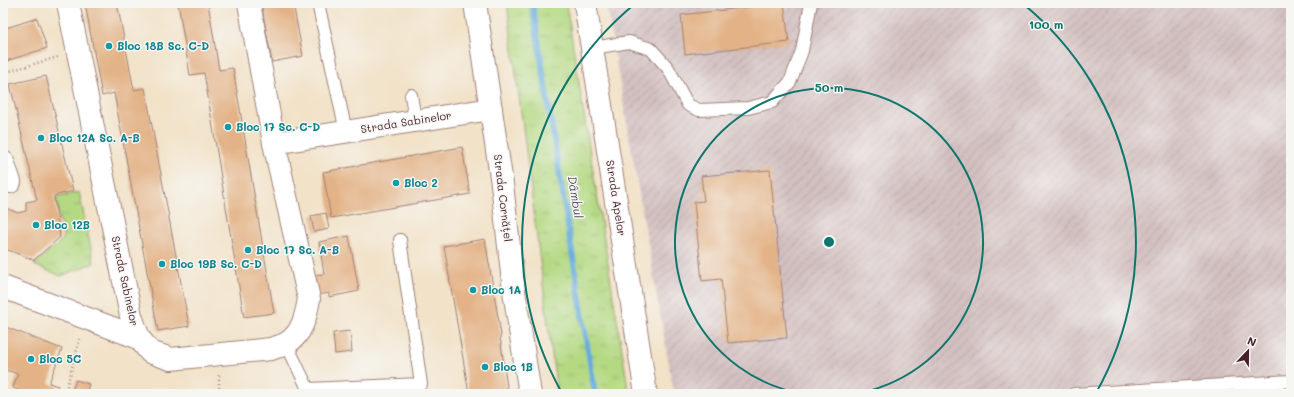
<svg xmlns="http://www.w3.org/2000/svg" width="1294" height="397" viewBox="0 0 1294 397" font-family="Mali,sans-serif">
<defs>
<pattern id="industrial-furrows" width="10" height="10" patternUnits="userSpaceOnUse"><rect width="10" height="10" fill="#d2bfc0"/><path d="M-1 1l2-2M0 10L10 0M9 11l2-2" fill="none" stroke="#b6a4a5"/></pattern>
<pattern id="park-tufts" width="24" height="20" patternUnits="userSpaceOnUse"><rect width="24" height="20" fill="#b4d982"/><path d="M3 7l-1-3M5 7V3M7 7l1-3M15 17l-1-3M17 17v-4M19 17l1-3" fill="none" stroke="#9cba70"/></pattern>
</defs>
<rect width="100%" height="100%" fill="#f6f6f2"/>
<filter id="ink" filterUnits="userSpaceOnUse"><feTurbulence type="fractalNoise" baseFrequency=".025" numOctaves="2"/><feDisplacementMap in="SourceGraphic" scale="8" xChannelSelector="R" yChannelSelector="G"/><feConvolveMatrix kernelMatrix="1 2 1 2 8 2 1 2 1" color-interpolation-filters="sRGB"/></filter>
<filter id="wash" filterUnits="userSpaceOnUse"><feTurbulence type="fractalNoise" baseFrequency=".012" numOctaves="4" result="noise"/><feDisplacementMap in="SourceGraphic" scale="16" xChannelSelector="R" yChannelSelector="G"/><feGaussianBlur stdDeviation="0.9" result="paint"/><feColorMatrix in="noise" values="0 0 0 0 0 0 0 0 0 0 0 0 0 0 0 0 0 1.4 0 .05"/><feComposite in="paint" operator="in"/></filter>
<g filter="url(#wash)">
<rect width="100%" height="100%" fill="#f2e2c8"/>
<path fill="url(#industrial-furrows)" d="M606,3H1291V394H674Z"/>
<g fill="url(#park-tufts)" stroke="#7f7c56">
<path d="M507,3H566L629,394H557Z"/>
<path d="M79,192L94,263L61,276L34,265L63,239L56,198Z"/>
</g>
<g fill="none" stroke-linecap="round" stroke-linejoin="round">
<path stroke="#67abdc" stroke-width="6" d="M532,3L595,394"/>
</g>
<g id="blocks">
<g fill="#e3b286">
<path d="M85,3H117L134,90L145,88L189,326L158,331L114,93L102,96Z"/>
<path d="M178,3H208L219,70L233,68L274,313L244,317L204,73L190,75Z"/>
<path d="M261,3H293L303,56L272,62Z"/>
<path d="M784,3L789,42L685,54L681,15Z"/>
<path d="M37,18L47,48L3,62V29Z"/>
<path d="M46,76L73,191L54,196L60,237L34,260L3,248V207L18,213L26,211V202L37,200L10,84Z"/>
<path d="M462,147L470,194L331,218L323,172Z"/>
<path d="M770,170L787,338L728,343L721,279L702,281L694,202L704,201L701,176Z"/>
<path d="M326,213L329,229L314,232L311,216Z"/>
<path d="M349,236L359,291L329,297V293L313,296L309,276L324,274L319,242Z"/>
<path d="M485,239L501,335L500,337L508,394H469L444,246Z"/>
<path d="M3,326L62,349L49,383L58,386L55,394H30L13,388L18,374L3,369Z"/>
<path d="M350,331L352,352L335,354L333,333Z"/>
<path d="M76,380L89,384L86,394H71Z"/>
</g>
</g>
</g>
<g filter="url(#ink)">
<use href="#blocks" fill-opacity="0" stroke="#9e807a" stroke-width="1"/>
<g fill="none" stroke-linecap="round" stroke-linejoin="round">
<g stroke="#9e807a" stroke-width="14">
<g id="service">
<path d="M318,3L346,132"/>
<path d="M593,48L629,42L651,49L668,68L688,105L699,110L748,108L772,102L790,82L802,51L811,3"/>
<path d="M411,95L415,120"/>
<path d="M286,343L308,389L421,384L400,240"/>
<path d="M1074,394L1291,381"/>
</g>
</g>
<g stroke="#9e807a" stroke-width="24">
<g id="minor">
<path d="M68,3L131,316L139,338L150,352L171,359L271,349C276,347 282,346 287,343C302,334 306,316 309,299L274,143L249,3"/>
<path d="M475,3L502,184L514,291L530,394"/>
<path d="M274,143L491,109"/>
<path d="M3,162L10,182"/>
<path d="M3,287L139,338"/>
</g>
</g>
<g stroke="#9e807a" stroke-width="24">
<path id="tertiary" d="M585,3L646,394"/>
</g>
<g stroke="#9e807a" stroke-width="2.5" stroke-dasharray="1 3" stroke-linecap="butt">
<path d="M3,73L58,57"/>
<path d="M219,375V394"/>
<path d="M65,394L80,338"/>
</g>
<use href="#service" stroke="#fff" stroke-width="12"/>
<use href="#minor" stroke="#fff" stroke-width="22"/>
<use href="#tertiary" stroke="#fff" stroke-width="22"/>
</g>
</g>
<g fill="none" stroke="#0f766e" stroke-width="2">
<path d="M804 394A154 154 0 1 1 854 394"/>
<path d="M562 393A307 307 0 0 1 636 3M1022 3A307 307 0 0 1 1096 393"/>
</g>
<g fill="#0f9aa8" stroke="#f6f6f2" stroke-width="1.5">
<circle cx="109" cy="46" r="4"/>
<circle cx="228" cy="127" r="4"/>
<circle cx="41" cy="138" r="4"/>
<circle cx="396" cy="183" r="4"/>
<circle cx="36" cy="225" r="4"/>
<circle cx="248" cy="250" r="4"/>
<circle cx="162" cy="264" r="4"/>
<circle cx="473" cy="290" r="4"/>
<circle cx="31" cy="359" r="4"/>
<circle cx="485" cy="367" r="4"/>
</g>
<g text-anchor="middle" stroke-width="3" stroke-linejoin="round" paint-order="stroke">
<g font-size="11" font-weight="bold" fill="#0d838f" stroke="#f6f6f2" text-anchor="start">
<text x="117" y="50">Bloc 18B Sc. C-D</text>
<text x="236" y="131">Bloc 17 Sc. C-D</text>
<text x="49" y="142">Bloc 12A Sc. A-B</text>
<text x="404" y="187">Bloc 2</text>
<text x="44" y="229">Bloc 12B</text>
<text x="256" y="254">Bloc 17 Sc. A-B</text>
<text x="170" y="268">Bloc 19B Sc. C-D</text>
<text x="481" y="294">Bloc 1A</text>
<text x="39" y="363">Bloc 5C</text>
<text x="493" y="371">Bloc 1B</text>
</g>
<g font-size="11" fill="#4a1f2b" stroke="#f6f6f2">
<text transform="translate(406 122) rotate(-9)" y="4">Strada Sabinelor</text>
<text transform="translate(503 198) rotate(83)" y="4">Strada Cornățel</text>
<text transform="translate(616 198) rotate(81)" y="4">Strada Apelor</text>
<text transform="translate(125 281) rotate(78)" y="4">Strada Sabinelor</text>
</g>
<g font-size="12" font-style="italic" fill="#545069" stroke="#f6f6f2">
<text transform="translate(575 197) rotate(81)" y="4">Dâmbul</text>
</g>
</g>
<circle cx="829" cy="242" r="6" fill="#0f766e" stroke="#f6f6f2" stroke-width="2"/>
<g font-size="12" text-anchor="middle" font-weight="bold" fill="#0f766e" stroke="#f6f6f2" stroke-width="3" stroke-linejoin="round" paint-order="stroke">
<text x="1046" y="29">100 m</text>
<text x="829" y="92">50 m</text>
</g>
<rect width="1294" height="397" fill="none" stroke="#f6f6f2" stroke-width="16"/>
<g transform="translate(1248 351) rotate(22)" stroke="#f6f6f2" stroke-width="3" paint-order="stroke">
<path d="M0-3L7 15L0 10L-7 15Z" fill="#4a1f2b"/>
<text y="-6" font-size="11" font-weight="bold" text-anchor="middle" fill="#4a1f2b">N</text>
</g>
</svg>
